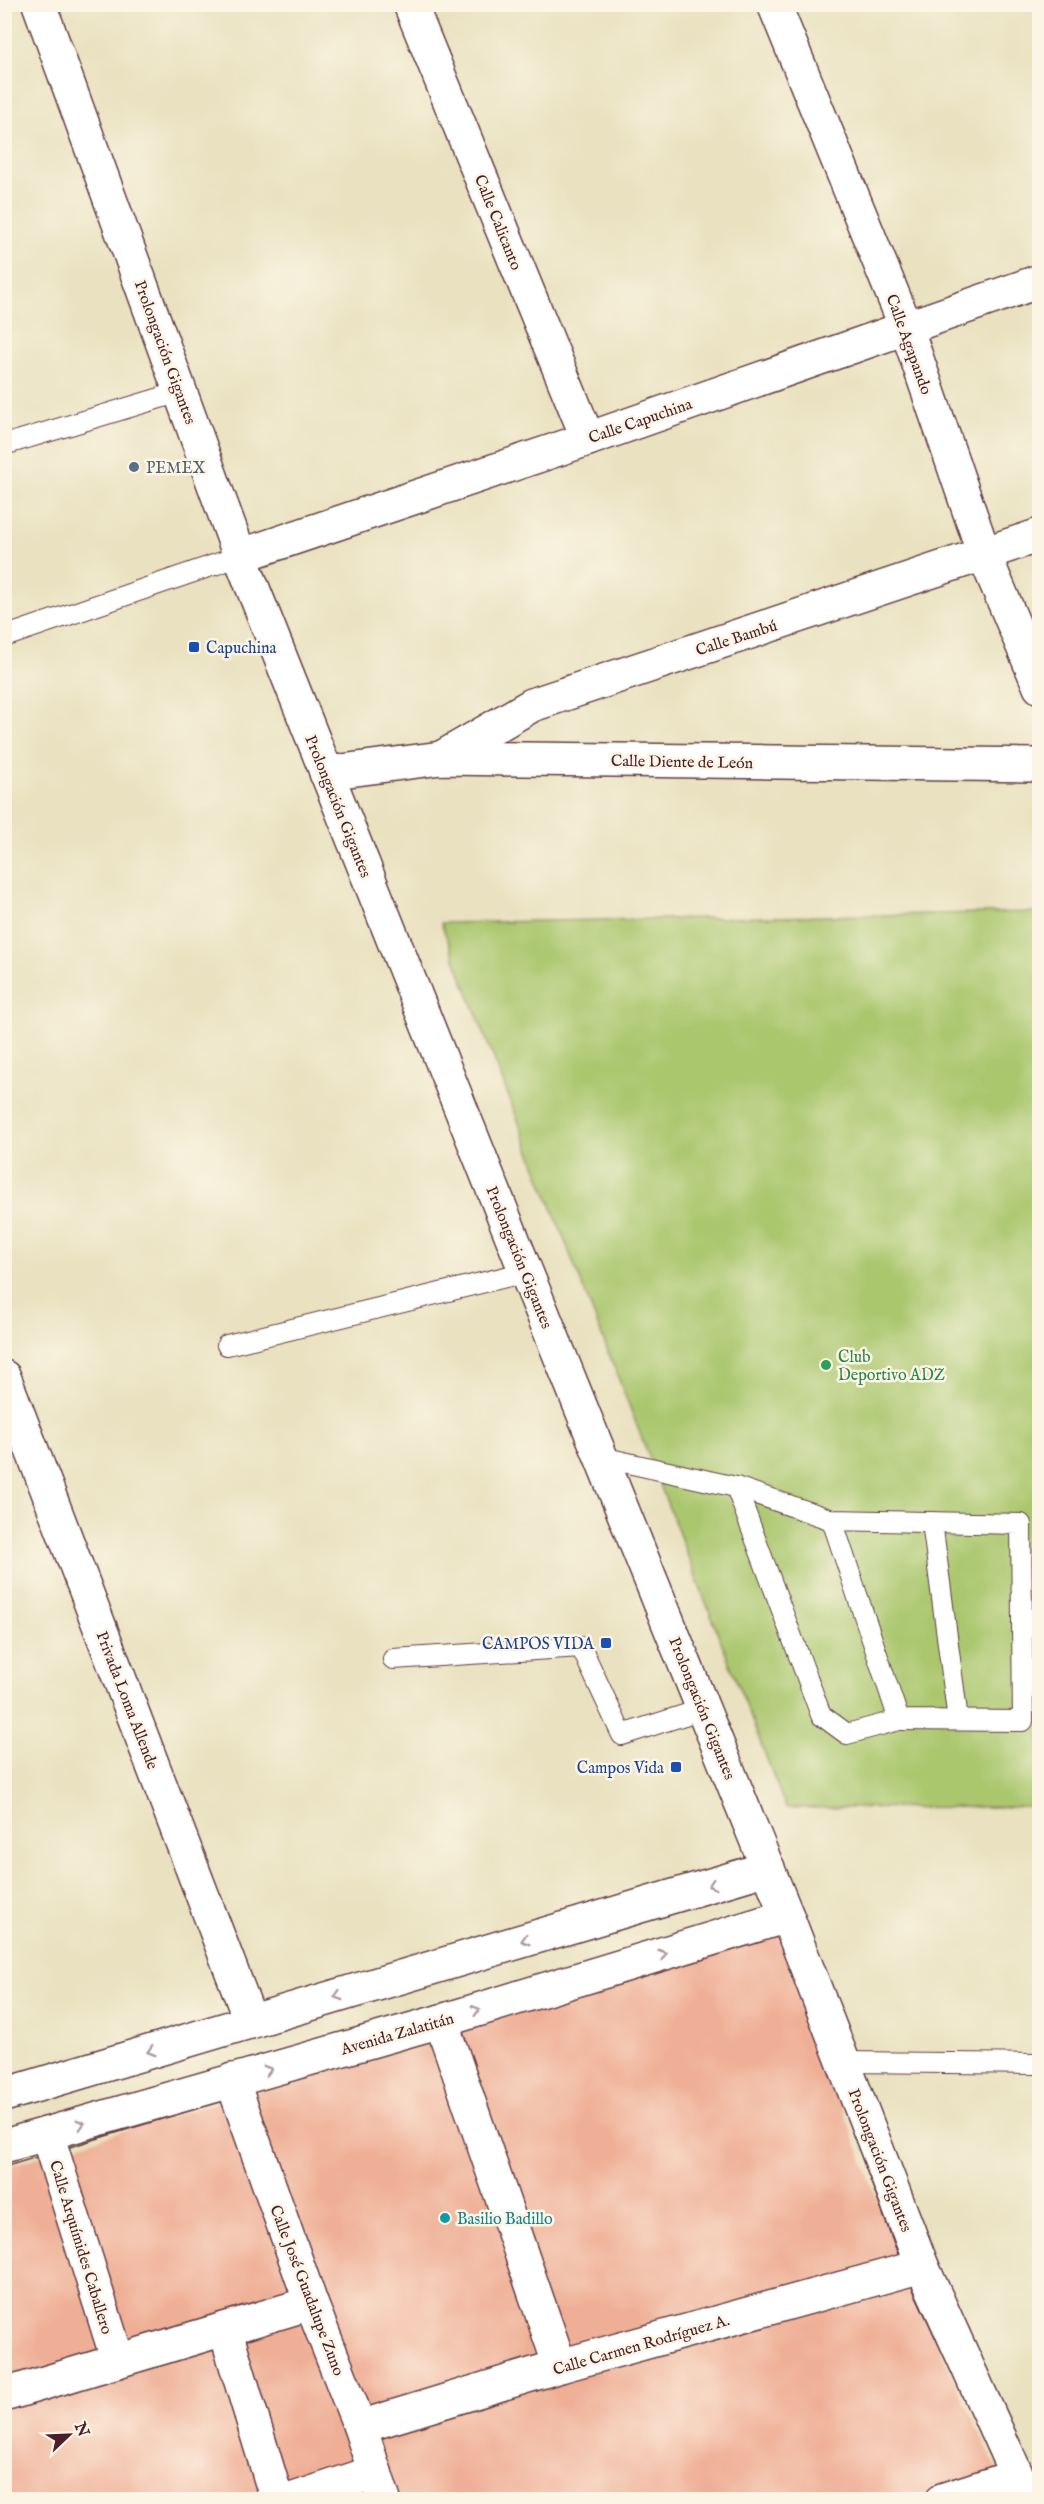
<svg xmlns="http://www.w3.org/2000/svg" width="1044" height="2504" viewBox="0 0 1044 2504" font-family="'IM FELL English',serif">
<rect width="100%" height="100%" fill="#fcf5e5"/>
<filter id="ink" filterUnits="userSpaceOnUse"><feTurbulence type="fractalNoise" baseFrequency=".0167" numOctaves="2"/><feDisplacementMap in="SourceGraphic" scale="12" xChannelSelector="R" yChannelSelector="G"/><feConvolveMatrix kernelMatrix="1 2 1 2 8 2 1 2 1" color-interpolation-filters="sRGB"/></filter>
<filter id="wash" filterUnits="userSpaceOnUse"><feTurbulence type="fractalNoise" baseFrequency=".008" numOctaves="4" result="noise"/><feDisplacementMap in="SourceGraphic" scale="24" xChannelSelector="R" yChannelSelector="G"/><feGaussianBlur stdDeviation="1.35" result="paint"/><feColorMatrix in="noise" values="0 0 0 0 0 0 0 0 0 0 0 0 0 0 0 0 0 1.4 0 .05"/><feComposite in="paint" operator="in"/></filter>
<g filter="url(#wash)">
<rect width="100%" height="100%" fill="#e9e1bf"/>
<path fill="#aac76e" stroke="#7a734c" stroke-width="1.5" d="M1039,912V1807L786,1808L441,923Z"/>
<g id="blocks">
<path fill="#efaf96" d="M777,1932L904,2270L1011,2500H4V2167Z"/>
</g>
</g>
<g filter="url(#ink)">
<use href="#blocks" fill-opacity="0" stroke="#623c41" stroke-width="1.5"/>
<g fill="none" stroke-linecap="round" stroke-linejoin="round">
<g stroke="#623c41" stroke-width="22">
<g id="service">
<path d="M4,445L180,392"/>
<path d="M4,637L240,556"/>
<path d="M227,1345L526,1272"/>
<path d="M601,1457L736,1487L832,1520L899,1720L1023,1721L1021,1524L832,1520"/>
<path d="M736,1487L821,1715L847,1734L899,1720"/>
<path d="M932,1522L958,1720"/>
<path d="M393,1659L581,1647L622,1735L703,1709"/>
<path d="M844,2062L1040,2064"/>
</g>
</g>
<g stroke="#623c41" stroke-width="36">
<g id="minor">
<path d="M39,4L240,556"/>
<path d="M410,4L588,439"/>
<path d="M774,4L906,327L984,554L1040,687"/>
<path d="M441,758L532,705L1040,535"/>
<path d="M326,773L441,758L1040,765"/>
<path d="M4,1377L251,2022"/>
<path d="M441,2021L560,2366"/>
<path d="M232,2080L311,2303L360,2427L384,2500"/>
<path d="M47,2134L118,2361"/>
<path d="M225,2329L277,2500"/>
<path d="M4,2395L311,2303"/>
<path d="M360,2427L560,2366L922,2266"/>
<path d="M291,2500L375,2472"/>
<path d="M942,2500L1017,2476"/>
</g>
</g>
<g stroke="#623c41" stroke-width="36">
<g id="tertiary">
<path d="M4,2095L768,1868"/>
<path d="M4,2146L441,2021L787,1916"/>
<path d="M1028,2500L922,2266L787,1916L526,1272L240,556L588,439L1040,281"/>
</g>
</g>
<use href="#service" stroke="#fff" stroke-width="20"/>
<use href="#minor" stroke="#fff" stroke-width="33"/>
<use href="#tertiary" stroke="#fff" stroke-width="33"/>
</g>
<defs><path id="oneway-chevron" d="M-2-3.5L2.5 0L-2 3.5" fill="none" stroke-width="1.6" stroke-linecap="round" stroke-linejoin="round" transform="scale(1.5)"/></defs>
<g stroke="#ae9aa0">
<use href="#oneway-chevron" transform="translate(712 1885) rotate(163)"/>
<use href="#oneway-chevron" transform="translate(525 1940) rotate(163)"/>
<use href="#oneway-chevron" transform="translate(663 1954) rotate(-17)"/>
<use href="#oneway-chevron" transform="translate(338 1996) rotate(163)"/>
<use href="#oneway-chevron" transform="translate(476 2010) rotate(-17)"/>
<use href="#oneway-chevron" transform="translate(151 2051) rotate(163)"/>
<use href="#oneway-chevron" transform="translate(268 2070) rotate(-16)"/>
<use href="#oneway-chevron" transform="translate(81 2124) rotate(-16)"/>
</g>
</g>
<circle fill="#5c6f8a" stroke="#fcf5e5" stroke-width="2" cx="134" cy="467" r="6"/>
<g fill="#1a4fb4" stroke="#fcf5e5" stroke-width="2">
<rect x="188" y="641" width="12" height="12" rx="3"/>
<rect x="600" y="1637" width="12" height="12" rx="3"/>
<rect x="670" y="1761" width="12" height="12" rx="3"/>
</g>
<circle fill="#2e9e5b" stroke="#fcf5e5" stroke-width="2" cx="826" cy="1365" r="6"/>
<circle fill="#0f9aa8" stroke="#fcf5e5" stroke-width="2" cx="445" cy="2218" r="6"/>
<g text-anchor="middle" stroke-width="5" stroke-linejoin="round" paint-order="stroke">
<g font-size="16" fill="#4a1f2b" stroke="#fcf5e5">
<text transform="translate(499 222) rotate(68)" y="6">Calle Calicanto</text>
<text transform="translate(910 344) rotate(70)" y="6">Calle Agapando</text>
<text transform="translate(166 352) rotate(70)" y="6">Prolongación Gigantes</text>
<text transform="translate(640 420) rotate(-19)" y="6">Calle Capuchina</text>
<text transform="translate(736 637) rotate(-18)" y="6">Calle Bambú</text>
<text transform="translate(682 761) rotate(1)" y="6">Calle Diente de León</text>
<text transform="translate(339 806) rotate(68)" y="6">Prolongación Gigantes</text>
<text transform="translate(520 1257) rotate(68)" y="6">Prolongación Gigantes</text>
<text transform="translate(128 1700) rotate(69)" y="6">Privada Loma Allende</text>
<text transform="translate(703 1708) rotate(68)" y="6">Prolongación Gigantes</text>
<text transform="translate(397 2033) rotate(-16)" y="6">Avenida Zalatitán</text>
<text transform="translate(881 2160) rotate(69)" y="6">Prolongación Gigantes</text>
<text transform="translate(82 2247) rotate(73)" y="6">Calle Arquímides Caballero</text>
<text transform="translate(308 2290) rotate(69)" y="6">Calle José Guadalupe Zuno</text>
<text transform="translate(641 2344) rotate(-16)" y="6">Calle Carmen Rodríguez A.</text>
</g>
<g font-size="16" fill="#4e5e75" stroke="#fcf5e5" text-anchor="start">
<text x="146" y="473">PEMEX</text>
</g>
<g font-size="16" fill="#164399" stroke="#fcf5e5" text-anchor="end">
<text x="206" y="653" text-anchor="start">Capuchina</text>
<text x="594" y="1649">CAMPOS VIDA</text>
<text x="664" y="1773">Campos Vida</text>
</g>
<g font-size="16" fill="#27864d" stroke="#fcf5e5" text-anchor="start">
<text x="838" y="1362">Club<tspan x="838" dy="18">Deportivo ADZ</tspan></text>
</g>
<g font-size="16" fill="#0d838f" stroke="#fcf5e5" text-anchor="start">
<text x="457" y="2224">Basilio Badillo</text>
</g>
</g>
<rect width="1044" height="2504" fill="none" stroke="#fcf5e5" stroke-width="24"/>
<g transform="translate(69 2435) rotate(67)" stroke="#fcf5e5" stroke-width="4.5" paint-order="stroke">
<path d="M0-4.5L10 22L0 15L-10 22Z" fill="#4a1f2b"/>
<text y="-9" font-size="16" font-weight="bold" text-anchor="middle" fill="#4a1f2b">N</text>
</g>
</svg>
